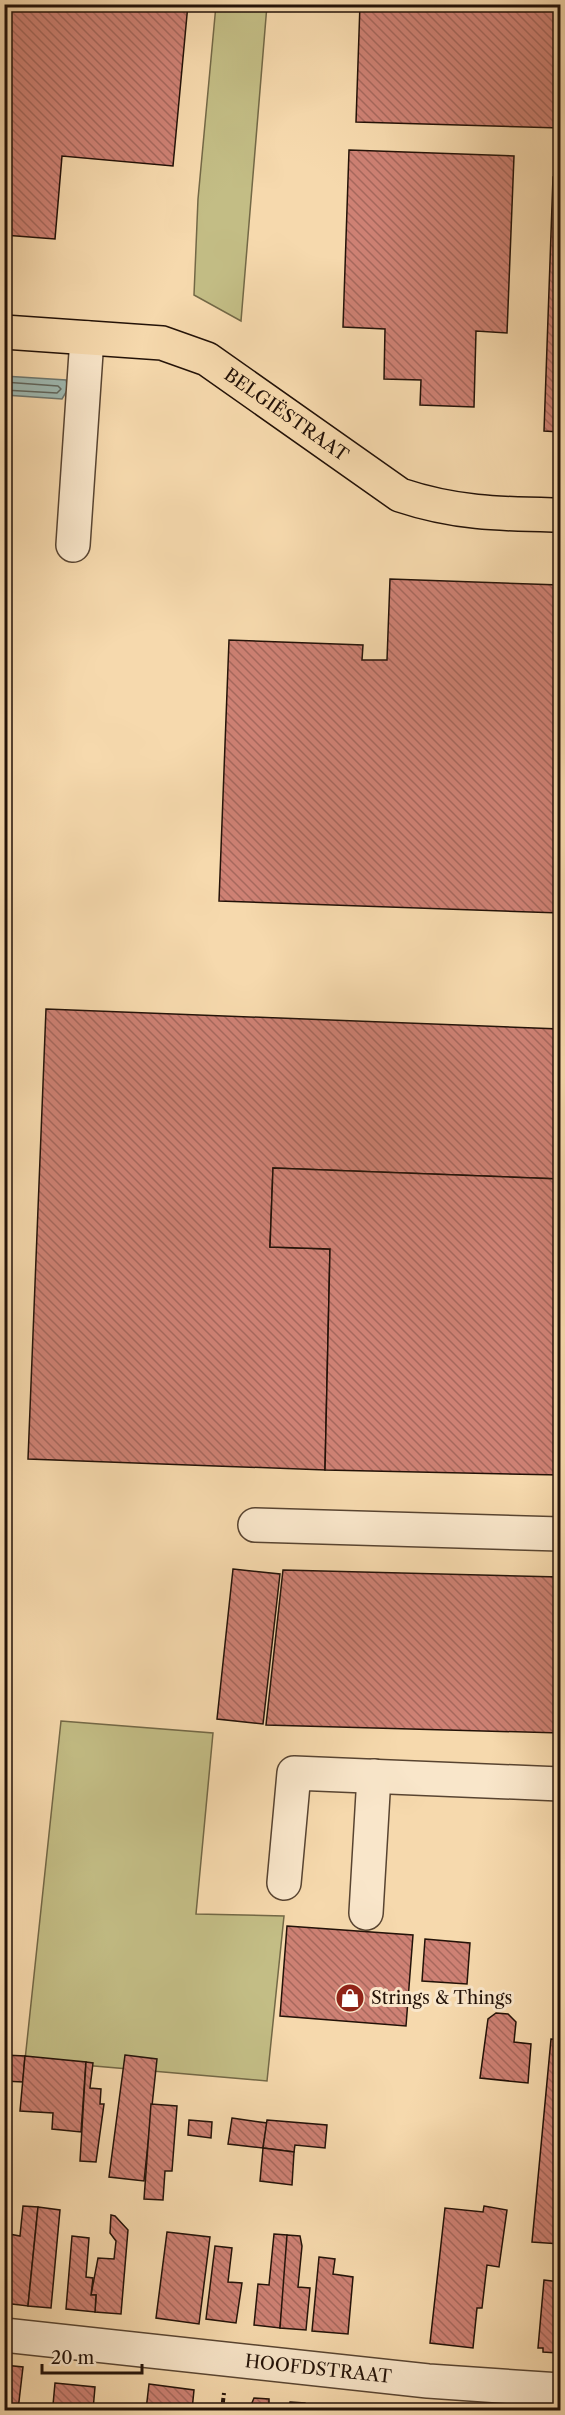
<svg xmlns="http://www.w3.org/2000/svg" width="565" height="2415" viewBox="0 0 565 2415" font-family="'Libre Caslon Text',serif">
<defs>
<pattern id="building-back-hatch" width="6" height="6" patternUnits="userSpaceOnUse" patternTransform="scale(1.5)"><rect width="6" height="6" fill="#ce8174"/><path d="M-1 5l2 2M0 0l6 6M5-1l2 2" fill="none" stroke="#a7685d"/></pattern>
</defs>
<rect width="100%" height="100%" fill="#f6d9ad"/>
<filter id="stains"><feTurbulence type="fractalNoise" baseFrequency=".00333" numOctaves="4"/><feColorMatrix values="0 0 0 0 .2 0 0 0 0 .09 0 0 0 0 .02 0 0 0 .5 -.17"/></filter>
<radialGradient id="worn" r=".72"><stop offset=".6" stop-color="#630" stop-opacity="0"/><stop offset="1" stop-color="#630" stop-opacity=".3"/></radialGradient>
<g fill="#c3bd85" stroke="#736846" stroke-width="1.5">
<path d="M216,5H267L241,321L194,295L198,199Z"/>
<path d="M61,1721L213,1733L196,1914L284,1916L267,2081L25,2060Z"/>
</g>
<path fill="#9eb9b2" stroke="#6d766e" stroke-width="1.5" d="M4,376L66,380L68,389L62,399L5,395Z"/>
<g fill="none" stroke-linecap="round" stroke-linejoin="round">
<path stroke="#60665d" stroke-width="1.5" d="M4,382L58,386L61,389L57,393L4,390"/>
</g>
<g fill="url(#building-back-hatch)" stroke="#231208" stroke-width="1.5">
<path d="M4,4H188L173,166L62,156L55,239L4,235Z"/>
<path d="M360,4H560V128L356,122Z"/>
<path d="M349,150L514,156L507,333L476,331L474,407L420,405L421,380L384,379L385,329L343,327Z"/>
<path d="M553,177H560V432L544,431Z"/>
<path d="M390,579L560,585V913L219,901L229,640L363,645L362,660H387Z"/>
<path d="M46,1009L560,1029V1179L273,1168L270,1247L330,1249L325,1470L28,1459Z"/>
<path d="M273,1168L560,1179V1475L325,1470L330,1249L270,1247Z"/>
<path d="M233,1569L280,1574L263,1724L217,1719Z"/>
<path d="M283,1570L560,1577V1733L266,1725Z"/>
<path d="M287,1926L413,1935L406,2026L280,2016Z"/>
<path d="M425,1939L470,1943L467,1984L422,1981Z"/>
<path d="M496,2013L508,2014L516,2022L514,2042L531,2044L528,2083L480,2078L488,2019Z"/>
<path d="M551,2039L560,2040V2244L532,2242Z"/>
<path d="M4,2055L25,2056L23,2082L4,2081Z"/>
<path d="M125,2055L157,2059L144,2181L109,2177Z"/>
<path d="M25,2056L86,2062L81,2132L52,2129L53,2113L20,2111Z"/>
<path d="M86,2062L93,2063L90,2088L101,2089L100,2104H104L96,2162L80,2161Z"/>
<path d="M151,2104L177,2106L172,2171H165L163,2200L144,2199Z"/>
<path d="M232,2118L267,2123L263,2148L228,2144Z"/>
<path d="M189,2120L212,2122L211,2138L188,2135Z"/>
<path d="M267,2120L327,2125L325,2148L295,2145L294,2152L263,2148Z"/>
<path d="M263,2148L294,2152L292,2185L260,2181Z"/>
<path d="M23,2206L38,2207L28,2306L4,2303L9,2234L20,2236Z"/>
<path d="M484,2206L507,2210L499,2267L487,2265L482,2308H477L473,2348L430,2343L445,2208L483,2212Z"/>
<path d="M38,2207L60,2210L51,2308L28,2306Z"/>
<path d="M111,2215L115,2216L128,2230L121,2314L95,2312L96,2295H91L98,2258L114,2259L116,2241L110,2233Z"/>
<path d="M167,2232L210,2237L199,2324L156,2318Z"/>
<path d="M274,2234L287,2235L289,2240L280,2328L254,2325L258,2284L269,2285Z"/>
<path d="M287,2235L300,2236L302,2246L298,2287L310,2288L306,2330L280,2328Z"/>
<path d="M72,2236L89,2238L86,2277L93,2278L91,2295H96L95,2312L66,2309Z"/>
<path d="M215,2246L232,2248L228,2282L242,2283L236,2323L206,2319Z"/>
<path d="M319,2257L335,2259L333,2274L353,2277L348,2334L312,2331Z"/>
<path d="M544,2280L560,2282V2350L557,2349V2353L543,2352V2348H538Z"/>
<path d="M4,2365L23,2367L18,2410H4Z"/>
<path d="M55,2383L95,2387L93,2410H55V2406L53,2405Z"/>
<path d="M149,2384L194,2390L192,2410H146Z"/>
<path d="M254,2398L269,2399V2404L279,2405L278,2410H249Z"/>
<path d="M290,2402L305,2403L307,2410H278L279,2405L289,2406Z"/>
</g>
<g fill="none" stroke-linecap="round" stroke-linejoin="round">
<g stroke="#584431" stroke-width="36">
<g id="minor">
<path d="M73,545L87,338"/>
<path d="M255,1525L560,1534"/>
<path d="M284,1883L294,1773L560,1784"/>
<path d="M366,1913L374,1776"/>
<path id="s1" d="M4,2335L428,2381L560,2390"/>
</g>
</g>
<g stroke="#231208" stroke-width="36">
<g id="major">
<path id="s2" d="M4,332L162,343L207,359L400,495C457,514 502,514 560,515"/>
</g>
</g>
<path stroke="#231208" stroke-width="4" stroke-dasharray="4.5 3" stroke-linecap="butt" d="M222,2410L224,2393"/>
<use href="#minor" stroke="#f9e6ca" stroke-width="33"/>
<use href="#major" stroke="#f6d9ad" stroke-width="33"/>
</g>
<defs>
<g id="shop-disc" transform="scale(1.5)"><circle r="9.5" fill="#8f2418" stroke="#f9e6ca"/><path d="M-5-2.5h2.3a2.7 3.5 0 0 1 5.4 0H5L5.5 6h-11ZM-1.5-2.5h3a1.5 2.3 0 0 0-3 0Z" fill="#fff"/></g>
</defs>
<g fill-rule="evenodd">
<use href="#shop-disc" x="350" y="1998"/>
</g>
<g text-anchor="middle" stroke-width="6" stroke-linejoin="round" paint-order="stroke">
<g font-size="18" fill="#231208" stroke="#f9e6ca">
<text dy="6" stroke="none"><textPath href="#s2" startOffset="303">BELGIËSTRAAT</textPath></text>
<text dy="6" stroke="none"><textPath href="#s1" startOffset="316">HOOFDSTRAAT</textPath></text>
</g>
<g font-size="18" fill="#231208" stroke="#f9e6ca" text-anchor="start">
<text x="371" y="2004">Strings &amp; Things</text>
</g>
</g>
<rect width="565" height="2415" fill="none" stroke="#f6d9ad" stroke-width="24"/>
<rect x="6" y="6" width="553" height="2403" fill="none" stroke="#231208" stroke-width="3"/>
<rect x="12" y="12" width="541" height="2391" fill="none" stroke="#231208" stroke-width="1.5"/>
<path d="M42 2364v9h100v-9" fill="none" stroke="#231208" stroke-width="3"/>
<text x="51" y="2364" font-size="18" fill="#231208" stroke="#f9e6ca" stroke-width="4.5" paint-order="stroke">20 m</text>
<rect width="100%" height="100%" filter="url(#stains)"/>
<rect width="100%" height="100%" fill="url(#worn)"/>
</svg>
